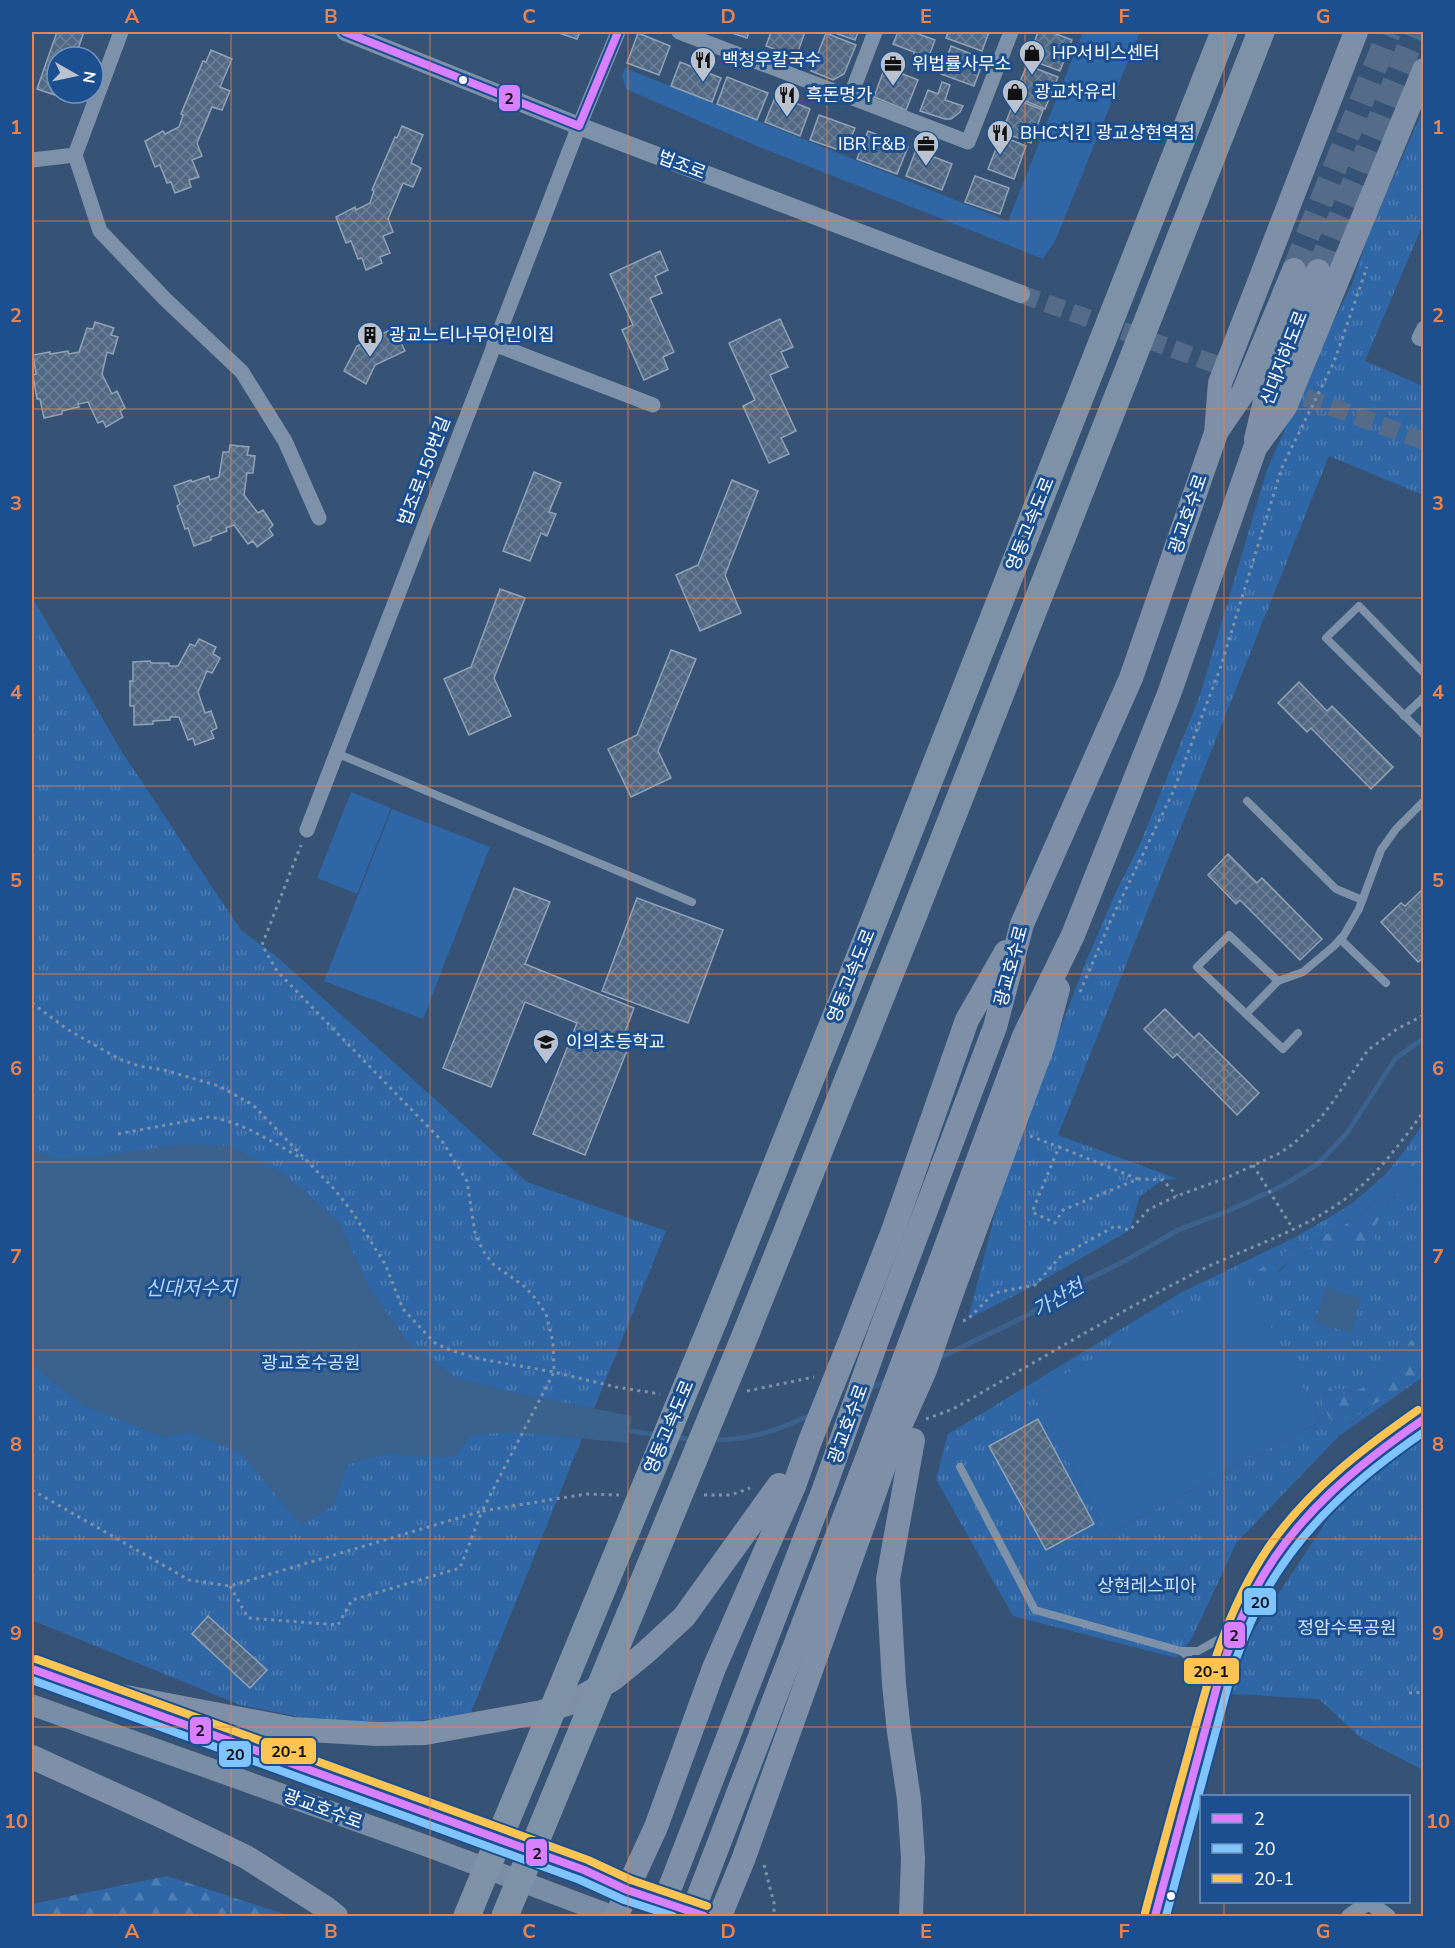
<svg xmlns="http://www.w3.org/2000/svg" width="1455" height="1948" viewBox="0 0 1455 1948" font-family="'Nunito Sans','Noto Sans KR',sans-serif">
<defs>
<pattern id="forest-firs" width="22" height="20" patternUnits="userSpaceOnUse" patternTransform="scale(1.5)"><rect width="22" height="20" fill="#2f66a5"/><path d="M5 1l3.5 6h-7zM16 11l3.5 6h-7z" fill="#4e7db2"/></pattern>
<pattern id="park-tufts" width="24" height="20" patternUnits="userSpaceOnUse" patternTransform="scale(1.5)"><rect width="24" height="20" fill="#2f66a5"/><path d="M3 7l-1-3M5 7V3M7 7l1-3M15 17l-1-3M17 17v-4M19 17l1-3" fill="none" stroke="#4e7db2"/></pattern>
<pattern id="building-cross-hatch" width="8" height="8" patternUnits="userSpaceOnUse" patternTransform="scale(1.5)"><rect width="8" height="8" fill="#526984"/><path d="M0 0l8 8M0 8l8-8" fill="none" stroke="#6c8096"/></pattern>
</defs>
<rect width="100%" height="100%" fill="#365274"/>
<g fill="#2f66a5">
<path d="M1083,32H1140L1056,239L1043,259L752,144L626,89L622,76L625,68L1008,221Z"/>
<path d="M351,792L391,808L357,894L317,878Z"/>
<path d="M392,809L490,847L423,1019L324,981Z"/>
<path d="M1423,1231V1268L1405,1248Z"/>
<path d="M1245,1277L1321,1421L1108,1535L1032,1392Z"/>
</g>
<g fill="url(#forest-firs)">
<path d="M1423,1147V1174L1413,1185L1393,1197L1374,1228L1377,1244L1364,1247L1330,1243L1310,1251L1300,1253L1280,1269L1271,1280L1261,1283L1253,1277L1258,1270L1287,1251L1319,1238L1359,1217L1405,1173Z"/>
<path d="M1415,1335L1423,1340C1423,1353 1424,1364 1416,1376C1406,1393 1375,1400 1359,1415C1354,1420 1347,1427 1339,1425C1329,1423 1324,1409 1322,1400L1329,1388L1354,1391L1402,1358L1404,1349Z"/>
<path d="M167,1876L290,1916H32V1904Z"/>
</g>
<g fill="url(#park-tufts)" fill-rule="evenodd">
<path d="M1423,110V224L1365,361L1423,386V495L1329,456L1058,1135L1178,1179L1163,1180L1140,1196L1130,1230L1035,1285L968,1319L1008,1163L1087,959L1116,892L1140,844L1199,698L1267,470L1322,345L1352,284L1368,236Z"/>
<path d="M32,597L122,752L220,899L241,930L277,957L527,1182L666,1231L470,1715L386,1724L315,1720L240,1705L32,1620Z"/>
<path d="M1423,1123V1147L1405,1173L1359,1217L1319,1238L1287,1251L1258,1270L1254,1276L1261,1283C1276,1278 1286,1263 1298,1254C1303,1251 1310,1249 1315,1247C1331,1238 1358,1248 1376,1244L1374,1228L1393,1197L1413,1185L1423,1174V1231L1405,1248L1423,1268V1340L1415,1335L1404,1349L1402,1358L1394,1368L1366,1387L1354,1391L1329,1388L1322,1400C1324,1409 1329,1424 1340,1425C1348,1426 1355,1420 1360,1415C1376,1399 1401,1395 1415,1378C1419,1373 1421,1366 1423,1361V1377L1339,1436L1237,1542L1192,1638L1177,1658L1013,1616L936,1479L948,1434L1182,1292L1294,1238L1350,1205L1385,1175L1405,1150ZM1245,1278L1321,1421L1108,1535L1032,1392Z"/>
<path d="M1423,1438V1770L1361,1738L1319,1699L1231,1694L1250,1636L1343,1497L1405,1450Z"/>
</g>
<g fill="#3b618d">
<path d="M183,1144L229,1146L284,1174L338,1221L371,1290L409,1344L456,1378L507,1391L632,1416L628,1443L510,1432L470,1436L454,1457L412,1456L386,1453L347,1465L333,1506L301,1525L242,1454L190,1432L165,1438L87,1407L47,1378L32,1363V1150L55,1158L95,1157Z"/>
<path d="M1326,1287L1361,1299L1351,1333L1315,1322Z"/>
</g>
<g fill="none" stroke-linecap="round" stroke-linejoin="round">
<g stroke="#3b618d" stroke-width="5">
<path d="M937,1359L1026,1316L1076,1285L1123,1262L1178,1230L1226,1212L1280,1187L1318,1164L1347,1133L1396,1058L1424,1038"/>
<path d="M868,1389L887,1381"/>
<path d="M630,1431L659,1435"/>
<path d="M674,1437L695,1440"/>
<path d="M710,1440C750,1441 778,1430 813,1414"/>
</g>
</g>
<g fill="url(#building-cross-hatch)" stroke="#92a2b6" stroke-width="1.5">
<path d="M57,32H84L75,57H57V93H63L61,97L37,89Z"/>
<path d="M556,32H580L577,39Z"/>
<path d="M729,32H749L747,38Z"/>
<path d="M771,32H805L796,57L766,46Z"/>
<path d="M832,32H858L855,40Z"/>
<path d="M898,32H913L935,40L924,69L914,65V52L893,44Z"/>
<path d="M948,32H989L982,51L946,38Z"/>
<path d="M1038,32H1051L1072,40L1060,71L1028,59Z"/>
<path d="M638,33L670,46L659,75L627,63Z"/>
<path d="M826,33L856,45L844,74L833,80L811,71Z"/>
<path d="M951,46L984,59L974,86L941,74Z"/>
<path d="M211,50L232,59L220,87L230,91L222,110L212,107L197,143L202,156L192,160L199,177L189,180L191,187L175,193L171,182L167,183L160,165L155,167L145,141L163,131L165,134L179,127L183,115L181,114L203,61L206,62Z"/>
<path d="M680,62L721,78L712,102L671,86Z"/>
<path d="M1027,65L1058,77L1045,109L1014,96Z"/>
<path d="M885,67L918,80L906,110L874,97Z"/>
<path d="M727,77L768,93L757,120L717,104Z"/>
<path d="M942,82L950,85L945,100L963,106L960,112L951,119H945L920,111L928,90L938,94Z"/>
<path d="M776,95L810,109L800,136L765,122Z"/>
<path d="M1015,99L1043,110L1031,143L1002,132Z"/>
<path d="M819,115L855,128L845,152L810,140Z"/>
<path d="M402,126L423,135L411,163L421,168L413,187L403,183L388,219L393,232L383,236L390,253L380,257L382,263L366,270L362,258L358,259L351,241L346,243L336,217L355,207L356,210L370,203L374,191L372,190L395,137L397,138Z"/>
<path d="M868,131L908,147L897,174L857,159Z"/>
<path d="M1001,136L1026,146L1014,179L988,169Z"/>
<path d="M916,150L952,164L942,190L906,176Z"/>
<path d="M975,176L1009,188L1000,214L965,202Z"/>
<path d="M660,251L668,270L655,276L662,293L650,298L674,352L663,357L668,369L644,380L622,330L633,325L610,274Z"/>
<path d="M780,319L793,347L781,352L788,367L770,375L796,431L781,438L789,454L769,463L743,406L755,400L729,343Z"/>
<path d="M95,322L114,328L111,335L118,337L113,354L107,352L102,374L112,394L117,391L125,408L120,411L123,417L106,427L103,421L98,423L88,402L78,404L79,407L62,411V414L44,418L40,399H37L33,375L36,374L33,355L50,352V354L68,351L69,354L79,352L87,328L93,329Z"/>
<path d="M394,328L405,351L375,365L366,384L344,371L357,346Z"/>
<path d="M230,445L249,447L247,455L255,456L253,473H247L244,495L258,513L263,510L273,525L269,529L273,535L257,547L253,541L248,544L234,525L226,528L227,531L211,537V540L194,546L188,528L185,529L177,506L180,504L174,486L191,480L192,482L209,476L210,480L219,477L223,452H229Z"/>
<path d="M534,472L561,483L549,512L556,514L547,536L541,533L530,561L503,551Z"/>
<path d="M732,480L758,491L725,575L741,613L700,631L676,575L698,565Z"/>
<path d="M500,589L525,598L494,678L511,716L469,735L444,679L471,667Z"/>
<path d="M199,639L216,647L213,654L220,658L212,673L207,671L198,692L205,713L211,711L217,728L211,731L214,738L195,745L193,738L188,740L179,717H170V720L153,721V724L134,725V706H130V681H133V662L150,661L151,663H169V666H178L190,644L195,646Z"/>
<path d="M671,650L696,659L658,751L671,778L631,797L608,749L637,735Z"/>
<path d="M1299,682L1327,711L1332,706L1393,767L1371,789L1311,728L1307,732L1278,703Z"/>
<path d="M1228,854L1257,883L1262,878L1322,939L1300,960L1240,900L1236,904L1208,875Z"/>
<path d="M514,888L550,902L525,964L634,1008L622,1040L630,1043L585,1155L533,1134L577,1023L525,1002L491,1087L443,1068Z"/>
<path d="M1424,888V957L1418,962L1381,922L1401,903L1405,906Z"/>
<path d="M637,898L723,930L688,1023L602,991Z"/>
<path d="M1165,1009L1194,1038L1199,1033L1259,1093L1237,1115L1177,1054L1173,1058L1144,1029Z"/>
<path d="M1038,1419L1094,1524L1046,1550L989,1446Z"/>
<path d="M208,1616L267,1670L250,1688L192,1634Z"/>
</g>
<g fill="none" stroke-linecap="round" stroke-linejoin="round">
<g stroke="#546c89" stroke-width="18" stroke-dasharray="18 9" stroke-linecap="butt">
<path d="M1021,294L1237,372"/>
<path d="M1280,388L1424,441"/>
</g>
<g stroke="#546c89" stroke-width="24" stroke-dasharray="24 12" stroke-linecap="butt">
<path d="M1294,270L1389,32"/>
<path d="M1318,271L1415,32"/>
</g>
<g stroke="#7d92a8" stroke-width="3" stroke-dasharray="3 4.5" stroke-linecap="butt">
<path d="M1080,992L1110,922L1173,792L1220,669L1282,467L1334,362L1367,267"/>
<path d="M32,1003L67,1029L119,1059L139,1066L164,1070L219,1086L253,1105L335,1190L353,1213L385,1264L403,1309L435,1343L450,1350L480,1359L554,1372L616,1387L660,1394"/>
<path d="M118,1134L209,1117C244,1122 273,1143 303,1159"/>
<path d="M1030,1136L1059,1147"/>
<path d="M1253,1165L1293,1229"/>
<path d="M1138,1179L1059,1147L1032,1212L1055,1223L1063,1210L1138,1179L1163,1180L1177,1196"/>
<path d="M963,1321L968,1319L994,1293L1035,1285L1060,1257L1115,1226L1130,1230L1149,1209L1177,1196L1226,1178L1278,1154L1293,1144L1319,1120L1332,1103L1368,1050L1397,1029L1424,1015"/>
<path d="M747,1391L814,1377"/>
<path d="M926,1419L953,1409C1032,1364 1110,1317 1191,1275C1239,1250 1293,1235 1338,1204C1374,1180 1399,1145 1424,1111"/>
<path d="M32,1490L189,1580L230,1586L482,1511L554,1372L553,1342L546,1314L536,1299L524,1286L494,1265L483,1251L475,1233L467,1181L442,1141L277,971L262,945L301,845"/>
<path d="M704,1495H731L750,1488"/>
<path d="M230,1586L248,1618L338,1625L352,1600L460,1568L482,1511L586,1494L619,1495"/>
<path d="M1409,1693L1424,1692"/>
<path d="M764,1865L774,1903V1916"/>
</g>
<g stroke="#7d92a8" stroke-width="8">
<path d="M1424,673L1359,606L1326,638L1424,735"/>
<path d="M1404,716L1424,697"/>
<path d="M336,753L692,902"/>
<path d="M1247,801L1336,889L1362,900"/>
<path d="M1340,939L1386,983"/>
<path d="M1246,1014L1197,967L1229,935L1278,981"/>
<path d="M1298,1033L1283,1049L1246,1014L1278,981L1303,972L1334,946L1344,935L1359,909L1381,850L1396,829L1424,801"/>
<path d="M960,1467L1035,1610L1181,1651H1198L1230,1633"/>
<path d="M1181,1651C1196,1663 1204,1674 1211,1692"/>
</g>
<g stroke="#7d92a8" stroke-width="15">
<path d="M679,32L968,142L1011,32"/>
<path d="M850,97L875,32"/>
<path d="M75,155L100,231L165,299L242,372L285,441L319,518"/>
<path d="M32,160L75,155L121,32"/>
<path d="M1424,328L1419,338L1424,340"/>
<path d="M494,344L653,405"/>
<path d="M307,830L579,126L618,32"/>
<path d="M1368,1902L1388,1916"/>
<path d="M1349,1916L1369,1902"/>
</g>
<g stroke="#7d92a8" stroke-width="18">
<path d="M345,32L579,126L1021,294"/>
<path d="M1155,1916L1223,1664C1260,1551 1326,1483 1424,1419"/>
</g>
<g stroke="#798da4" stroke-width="21">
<path d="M32,1669L584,1870L627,1890L704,1916"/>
<path d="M32,1705L424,1845L613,1916"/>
</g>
<g stroke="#7e90a7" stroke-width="24">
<path d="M1217,431L1243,393L1294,270"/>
<path d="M1256,439L1266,397L1318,271"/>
<path d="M951,1295L1043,1045L1058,989"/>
<path d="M921,1314L1024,1036L1073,935L1169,694L1255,448L1285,407L1424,70"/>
<path d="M880,1332L995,1027L1022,924L1131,678L1216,433L1220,383L1356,32"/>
<path d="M849,1344L894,1228L967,1020L1006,952"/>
<path d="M89,1690L293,1729L377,1734L425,1733L542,1712L573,1702L613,1679L645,1653L684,1617L779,1485"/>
<path d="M32,1757L155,1813L246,1857L326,1908L336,1916"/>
<path d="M617,1916L627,1890L656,1827L714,1668L794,1486"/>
<path d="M720,1916L743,1860L892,1444"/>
<path d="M911,1916L913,1858L909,1799L899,1732L894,1684L888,1579L913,1440"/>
</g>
<g stroke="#7e92a7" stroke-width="27">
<path d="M714,1320L872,926L1224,32"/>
<path d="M747,1331L909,927L1261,32"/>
</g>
<g stroke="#7e90a7" stroke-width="24">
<path d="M892,1444L925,1370L951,1295"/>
<path d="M794,1486L810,1441L849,1344"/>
<path d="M659,1916L824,1489L880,1332"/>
<path d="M691,1916L869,1453L921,1314"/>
</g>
<g stroke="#7e92a7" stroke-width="27">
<path d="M467,1916L714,1320"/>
<path d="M505,1916L747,1331"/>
</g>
<g stroke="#1b4f8f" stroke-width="12">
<g id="bus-1">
<path d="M345,32L579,126L618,32"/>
<path d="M32,1669L584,1870L627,1890L704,1916"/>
<path d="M1155,1916L1223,1664C1233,1638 1243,1612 1256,1588C1295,1516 1357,1465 1424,1419"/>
</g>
</g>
<g stroke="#1b4f8f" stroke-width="12">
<g id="bus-2">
<path d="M32,1680L580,1880L624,1900L673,1916"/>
<path d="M1166,1916L1233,1667C1243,1641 1252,1615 1266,1591C1304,1524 1361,1475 1424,1432"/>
</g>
</g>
<g stroke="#1b4f8f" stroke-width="12">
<g id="bus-3">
<path d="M36,1659L588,1860L631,1880L707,1906"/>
<path d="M1145,1913C1159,1859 1174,1805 1189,1751C1208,1679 1226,1610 1268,1548C1307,1491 1362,1449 1418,1410"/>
</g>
</g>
<use href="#bus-1" stroke="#d880ff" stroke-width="8"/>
<use href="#bus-2" stroke="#80c4ff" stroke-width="8"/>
<use href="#bus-3" stroke="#fcc553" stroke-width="8"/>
</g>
<path fill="none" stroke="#ee8249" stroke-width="1.5" stroke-opacity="0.55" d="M231,32V1916M430,32V1916M628,32V1916M827,32V1916M1025,32V1916M1224,32V1796M32,221H1424M32,409H1424M32,598H1424M32,786H1424M32,974H1424M32,1162H1424M32,1350H1424M32,1539H1424M32,1727H1424M1224,1902V1916"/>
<defs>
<g id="shop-pin" transform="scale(1.35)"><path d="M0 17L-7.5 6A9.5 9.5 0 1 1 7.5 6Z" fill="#b9c2ce" stroke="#1b4f8f"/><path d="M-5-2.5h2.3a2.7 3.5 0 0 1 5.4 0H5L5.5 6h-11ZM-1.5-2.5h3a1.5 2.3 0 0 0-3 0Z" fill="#111"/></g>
<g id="restaurant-pin" transform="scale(1.35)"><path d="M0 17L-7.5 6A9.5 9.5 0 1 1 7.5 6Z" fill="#b9c2ce" stroke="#1b4f8f"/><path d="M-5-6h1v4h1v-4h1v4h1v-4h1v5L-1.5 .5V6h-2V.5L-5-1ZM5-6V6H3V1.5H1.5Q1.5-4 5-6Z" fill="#111"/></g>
<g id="office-pin" transform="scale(1.35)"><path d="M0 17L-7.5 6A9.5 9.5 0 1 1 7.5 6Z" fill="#b9c2ce" stroke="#1b4f8f"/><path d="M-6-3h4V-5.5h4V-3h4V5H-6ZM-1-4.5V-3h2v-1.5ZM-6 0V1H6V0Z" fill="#111"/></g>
<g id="building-pin" transform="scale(1.35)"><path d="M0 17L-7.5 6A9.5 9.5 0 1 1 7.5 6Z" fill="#b9c2ce" stroke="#1b4f8f"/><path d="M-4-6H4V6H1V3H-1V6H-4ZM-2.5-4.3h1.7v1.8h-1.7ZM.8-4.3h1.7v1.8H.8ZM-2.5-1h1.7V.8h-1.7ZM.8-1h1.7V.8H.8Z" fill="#111"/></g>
<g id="school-pin" transform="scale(1.35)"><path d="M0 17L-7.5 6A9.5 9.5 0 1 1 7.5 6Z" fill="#b9c2ce" stroke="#1b4f8f"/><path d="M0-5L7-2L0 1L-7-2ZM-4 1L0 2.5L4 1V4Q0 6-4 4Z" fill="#111"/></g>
</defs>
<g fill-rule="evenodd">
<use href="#shop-pin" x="1032" y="53"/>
<use href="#restaurant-pin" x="703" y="60"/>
<use href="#office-pin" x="893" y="64"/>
<use href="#shop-pin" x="1015" y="92"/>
<use href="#restaurant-pin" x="787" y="95"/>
<use href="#restaurant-pin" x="1000" y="133"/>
<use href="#office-pin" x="926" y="144"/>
<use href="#building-pin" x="370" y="335"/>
<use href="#school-pin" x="546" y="1042"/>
</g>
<g fill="#fff" stroke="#1b4f8f" stroke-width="2">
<circle cx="463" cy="80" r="5"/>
<circle cx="1171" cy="1896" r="5"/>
</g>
<g text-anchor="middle" stroke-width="6" stroke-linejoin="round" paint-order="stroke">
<g font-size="18" fill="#fff" stroke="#1b4f8f" text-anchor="start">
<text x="1052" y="59">HP서비스센터</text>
<text x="722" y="66">백청우칼국수</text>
<text x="912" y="70">위법률사무소</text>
<text x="1034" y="98">광교차유리</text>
<text x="806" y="101">흑돈명가</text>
<text x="1020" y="139">BHC치킨 광교상현역점</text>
<text x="906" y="150" text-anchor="end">IBR F&amp;B</text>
<text x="389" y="341">광교느티나무어린이집</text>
<text x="566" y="1048">이의초등학교</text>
</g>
<g font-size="18" fill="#fff" stroke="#1b4f8f">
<text transform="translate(682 165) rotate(21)" y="6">법조로</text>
<text transform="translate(1284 358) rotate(-69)" y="6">신대지하도로</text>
<text transform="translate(424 471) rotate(-69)" y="6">법조로150번길</text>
<text transform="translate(1188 514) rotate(-71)" y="6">광교호수로</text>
<text transform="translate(1030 524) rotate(-68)" y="6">영동고속도로</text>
<text transform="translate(1011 966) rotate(-75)" y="6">광교호수로</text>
<text transform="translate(851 976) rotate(-68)" y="6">영동고속도로</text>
<text transform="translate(848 1424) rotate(-70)" y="6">광교호수로</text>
<text transform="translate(669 1427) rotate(-67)" y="6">영동고속도로</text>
<text transform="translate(323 1809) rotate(20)" y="6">광교호수로</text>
</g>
<g font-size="18" fill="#cfe3fa" stroke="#1b4f8f">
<text x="311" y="1369">광교호수공원</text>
<text x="1147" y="1592">상현레스피아</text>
<text x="1347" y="1634">정암수목공원</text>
</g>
<g font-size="20" font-style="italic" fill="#b5d3f5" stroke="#1b4f8f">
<text x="191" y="1295">신대저수지</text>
<text transform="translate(1058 1298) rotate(-30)" y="7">가산천</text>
</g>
</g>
<g stroke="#1b4f8f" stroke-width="2">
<rect x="498" y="84" width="23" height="28" rx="6" fill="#d880ff"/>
<rect x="1243" y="1587" width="34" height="29" rx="6" fill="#80c4ff"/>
<rect x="1223" y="1621" width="23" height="28" rx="6" fill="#d880ff"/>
<rect x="1183" y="1657" width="57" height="28" rx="6" fill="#fcc553"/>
<rect x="189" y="1716" width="23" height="29" rx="6" fill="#d880ff"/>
<rect x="260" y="1737" width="57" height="28" rx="6" fill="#fcc553"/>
<rect x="218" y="1740" width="34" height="28" rx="6" fill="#80c4ff"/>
<rect x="525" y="1838" width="23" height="29" rx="6" fill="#d880ff"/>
</g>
<g font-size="16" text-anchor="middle" font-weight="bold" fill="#111">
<text x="509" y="104">2</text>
<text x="1260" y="1608">20</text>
<text x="1234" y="1641">2</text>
<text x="1211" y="1677">20-1</text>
<text x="200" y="1736">2</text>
<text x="289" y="1757">20-1</text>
<text x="235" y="1760">20</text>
<text x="537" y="1859">2</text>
</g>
<rect width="1455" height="1948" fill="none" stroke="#1b4f8f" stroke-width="66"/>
<rect x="1200" y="1795" width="210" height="108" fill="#1b4f8f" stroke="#7695bc" stroke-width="1.5"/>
<rect x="1212" y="1814" width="30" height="9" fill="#d880ff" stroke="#7695bc" stroke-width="1.5"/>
<text x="1254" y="1825" font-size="18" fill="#ffffff">2</text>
<rect x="1212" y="1844" width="30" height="9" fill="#80c4ff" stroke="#7695bc" stroke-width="1.5"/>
<text x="1254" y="1855" font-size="18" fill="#ffffff">20</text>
<rect x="1212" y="1874" width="30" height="9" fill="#fcc553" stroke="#7695bc" stroke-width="1.5"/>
<text x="1254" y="1885" font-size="18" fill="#ffffff">20-1</text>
<g transform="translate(75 75) rotate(99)"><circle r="28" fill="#1b4f8f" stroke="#7695bc" stroke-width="1.5"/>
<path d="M0-4.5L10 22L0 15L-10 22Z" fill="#b9c2ce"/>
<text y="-9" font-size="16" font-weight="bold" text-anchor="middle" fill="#ffffff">N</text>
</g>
<rect x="33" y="33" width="1389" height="1882" fill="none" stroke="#ee8249" stroke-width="2"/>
<g font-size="20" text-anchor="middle" font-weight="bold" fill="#ee8249">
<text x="132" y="23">A</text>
<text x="331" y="23">B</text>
<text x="529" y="23">C</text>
<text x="728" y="23">D</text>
<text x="926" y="23">E</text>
<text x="1124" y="23">F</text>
<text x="1323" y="23">G</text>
<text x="16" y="134">1</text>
<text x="1438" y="134">1</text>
<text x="16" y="322">2</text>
<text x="1438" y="322">2</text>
<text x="16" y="510">3</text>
<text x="1438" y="510">3</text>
<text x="16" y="699">4</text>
<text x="1438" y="699">4</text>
<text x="16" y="887">5</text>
<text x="1438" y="887">5</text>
<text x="16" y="1075">6</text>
<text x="1438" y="1075">6</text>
<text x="16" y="1263">7</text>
<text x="1438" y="1263">7</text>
<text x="16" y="1451">8</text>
<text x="1438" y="1451">8</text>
<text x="16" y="1640">9</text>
<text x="1438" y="1640">9</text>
<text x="16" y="1828">10</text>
<text x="1438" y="1828">10</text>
<text x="132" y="1938">A</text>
<text x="331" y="1938">B</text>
<text x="529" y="1938">C</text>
<text x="728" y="1938">D</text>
<text x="926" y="1938">E</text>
<text x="1124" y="1938">F</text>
<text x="1323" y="1938">G</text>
</g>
</svg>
